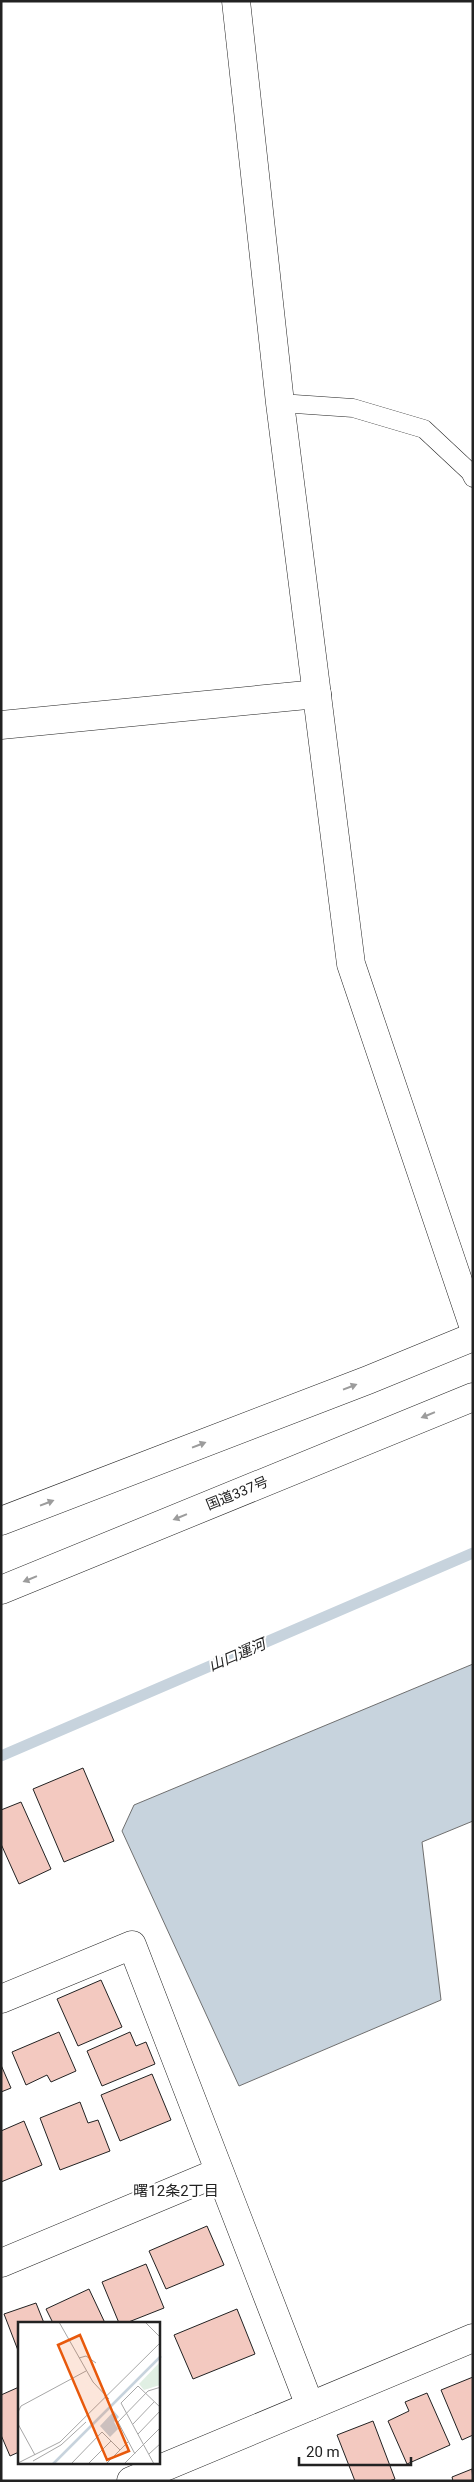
<svg xmlns="http://www.w3.org/2000/svg" width="474" height="2482" viewBox="0 0 474 2482" font-family="Roboto,'Noto Sans JP',sans-serif">
<rect width="100%" height="100%" fill="#fff"/>
<path fill="#c7d3dd" stroke="#6f6f6f" d="M473,1664V1821L422,1842L441,2000L239,2086L122,1831L134,1805Z"/>
<g fill="none" stroke-linecap="round" stroke-linejoin="round">
<path stroke="#c7d3dd" stroke-width="11" d="M1,1756L473,1553"/>
</g>
<g fill="#f3c9c0" stroke="#222">
<path d="M83,1768L114,1841L64,1862L33,1789Z"/>
<path d="M21,1802L51,1869L19,1884L1,1844V1810Z"/>
<path d="M101,1980L122,2027L78,2046L57,1999Z"/>
<path d="M59,2032L76,2071L51,2082L47,2075L26,2085L12,2052Z"/>
<path d="M130,2032L136,2046L146,2042L155,2064L102,2086L87,2051Z"/>
<path d="M1,2065L11,2088L1,2092Z"/>
<path d="M152,2074L171,2120L120,2141L101,2095Z"/>
<path d="M80,2102L88,2123L98,2120L110,2151L60,2170L40,2118Z"/>
<path d="M24,2121L42,2165L1,2182V2131Z"/>
<path d="M207,2226L224,2265L166,2289L149,2251Z"/>
<path d="M146,2264L164,2308L126,2323H119L102,2282Z"/>
<path d="M89,2289L105,2323H53L46,2309Z"/>
<path d="M36,2303L44,2323H19V2353L4,2314Z"/>
<path d="M237,2309L255,2354L193,2379L174,2335Z"/>
<path d="M473,2377V2435L462,2440L441,2390Z"/>
<path d="M19,2387V2452L10,2456L1,2435V2395Z"/>
<path d="M427,2393L450,2445L407,2464L388,2421L409,2411L405,2402Z"/>
<path d="M373,2421L395,2479L389,2481H355L337,2435Z"/>
<path d="M472,2469L473,2481H453L452,2477Z"/>
</g>
<g fill="none" stroke-linecap="round" stroke-linejoin="round">
<g stroke="#222" stroke-width="19">
<path id="service" d="M280,403L353,408L424,429L470,472L473,478"/>
</g>
<g stroke="#222" stroke-width="29">
<g id="minor">
<path d="M1,725L317,694"/>
<path d="M1,1999L132,1945L310,2406"/>
<path d="M1,2263L219,2172"/>
<path d="M131,2481L473,2338"/>
</g>
</g>
<g stroke="#222" stroke-width="29">
<path id="tertiary" d="M236,1L280,403L351,964L473,1325"/>
</g>
<g stroke="#222" stroke-width="29">
<g id="trunk">
<path d="M1,1521L368,1380L473,1337"/>
<path d="M1,1590L473,1397"/>
</g>
</g>
<use href="#service" stroke="#fff" stroke-width="18"/>
<use href="#minor" stroke="#fff" stroke-width="28"/>
<use href="#tertiary" stroke="#fff" stroke-width="28"/>
<use href="#trunk" stroke="#fff" stroke-width="28"/>
</g>
<defs><path id="oneway-solid" d="M-6-.8H1V-3.2L6.5 0L1 3.2V.8H-6Z" transform="scale(1.25)"/></defs>
<g fill="#9c9c9c">
<use href="#oneway-solid" transform="translate(350 1387) rotate(-21)"/>
<use href="#oneway-solid" transform="translate(428 1415) rotate(158)"/>
<use href="#oneway-solid" transform="translate(199 1445) rotate(-21)"/>
<use href="#oneway-solid" transform="translate(47 1503) rotate(-21)"/>
<use href="#oneway-solid" transform="translate(180 1517) rotate(158)"/>
<use href="#oneway-solid" transform="translate(30 1579) rotate(158)"/>
</g>
<g text-anchor="middle" stroke-width="4" stroke-linejoin="round" paint-order="stroke">
<g font-size="14" fill="#222" stroke="#fff">
<text transform="translate(237 1493) rotate(-22)" y="5">国道337号</text>
</g>
<g font-size="15" font-style="italic" fill="#222" stroke="#fff">
<text transform="translate(237 1655) rotate(-23)" y="5">山口運河</text>
</g>
<g font-size="15" fill="#222" stroke="#fff">
<text x="176" y="2196">曙12条2丁目</text>
</g>
</g>
<g transform="translate(18 2322)">
<rect width="142" height="142" fill="#fff"/>
<path d="M142,40V63L126,68L121,62Z" fill="#e0efe3"/>
<path d="M96,89L101,95L96,100L100,107L92,115L82,104Z" fill="#c7d3dd"/>
<path fill="none" stroke="#c7d3dd" stroke-width="2.5" d="M35,142L143,34"/>
<path fill="none" stroke="#a7a7a7" stroke-width="1" d="M41,0L75,60L91,77M127,0L143,16M61,36L68,34L78,41M0,90L3,84L68,49M0,102L17,133M115,102L136,80M120,112L143,88M117,132L100,100L130,69L143,65M131,132L143,121M15,139L43,123L68,100M0,141L42,120L143,20M53,142L84,110L102,128M70,142L93,119M88,142L110,120M106,142L143,105M136,142L103,81L120,64L143,86"/>
<path fill="#e8590c" fill-opacity="0.15" stroke="#e8590c" stroke-width="2.5" d="M62,13L111,129L89,138L40,23Z"/>
<rect width="142" height="142" fill="none" stroke="#222" stroke-width="2.5"/>
</g>
<rect width="474" height="2482" fill="none" stroke="#222222" stroke-width="5"/>
<path d="M299 2457v8h112v-8" fill="none" stroke="#222222" stroke-width="2.5"/>
<text x="306" y="2457" font-size="15" fill="#222222" stroke="#ffffff" stroke-width="4" paint-order="stroke">20 m</text>
</svg>
